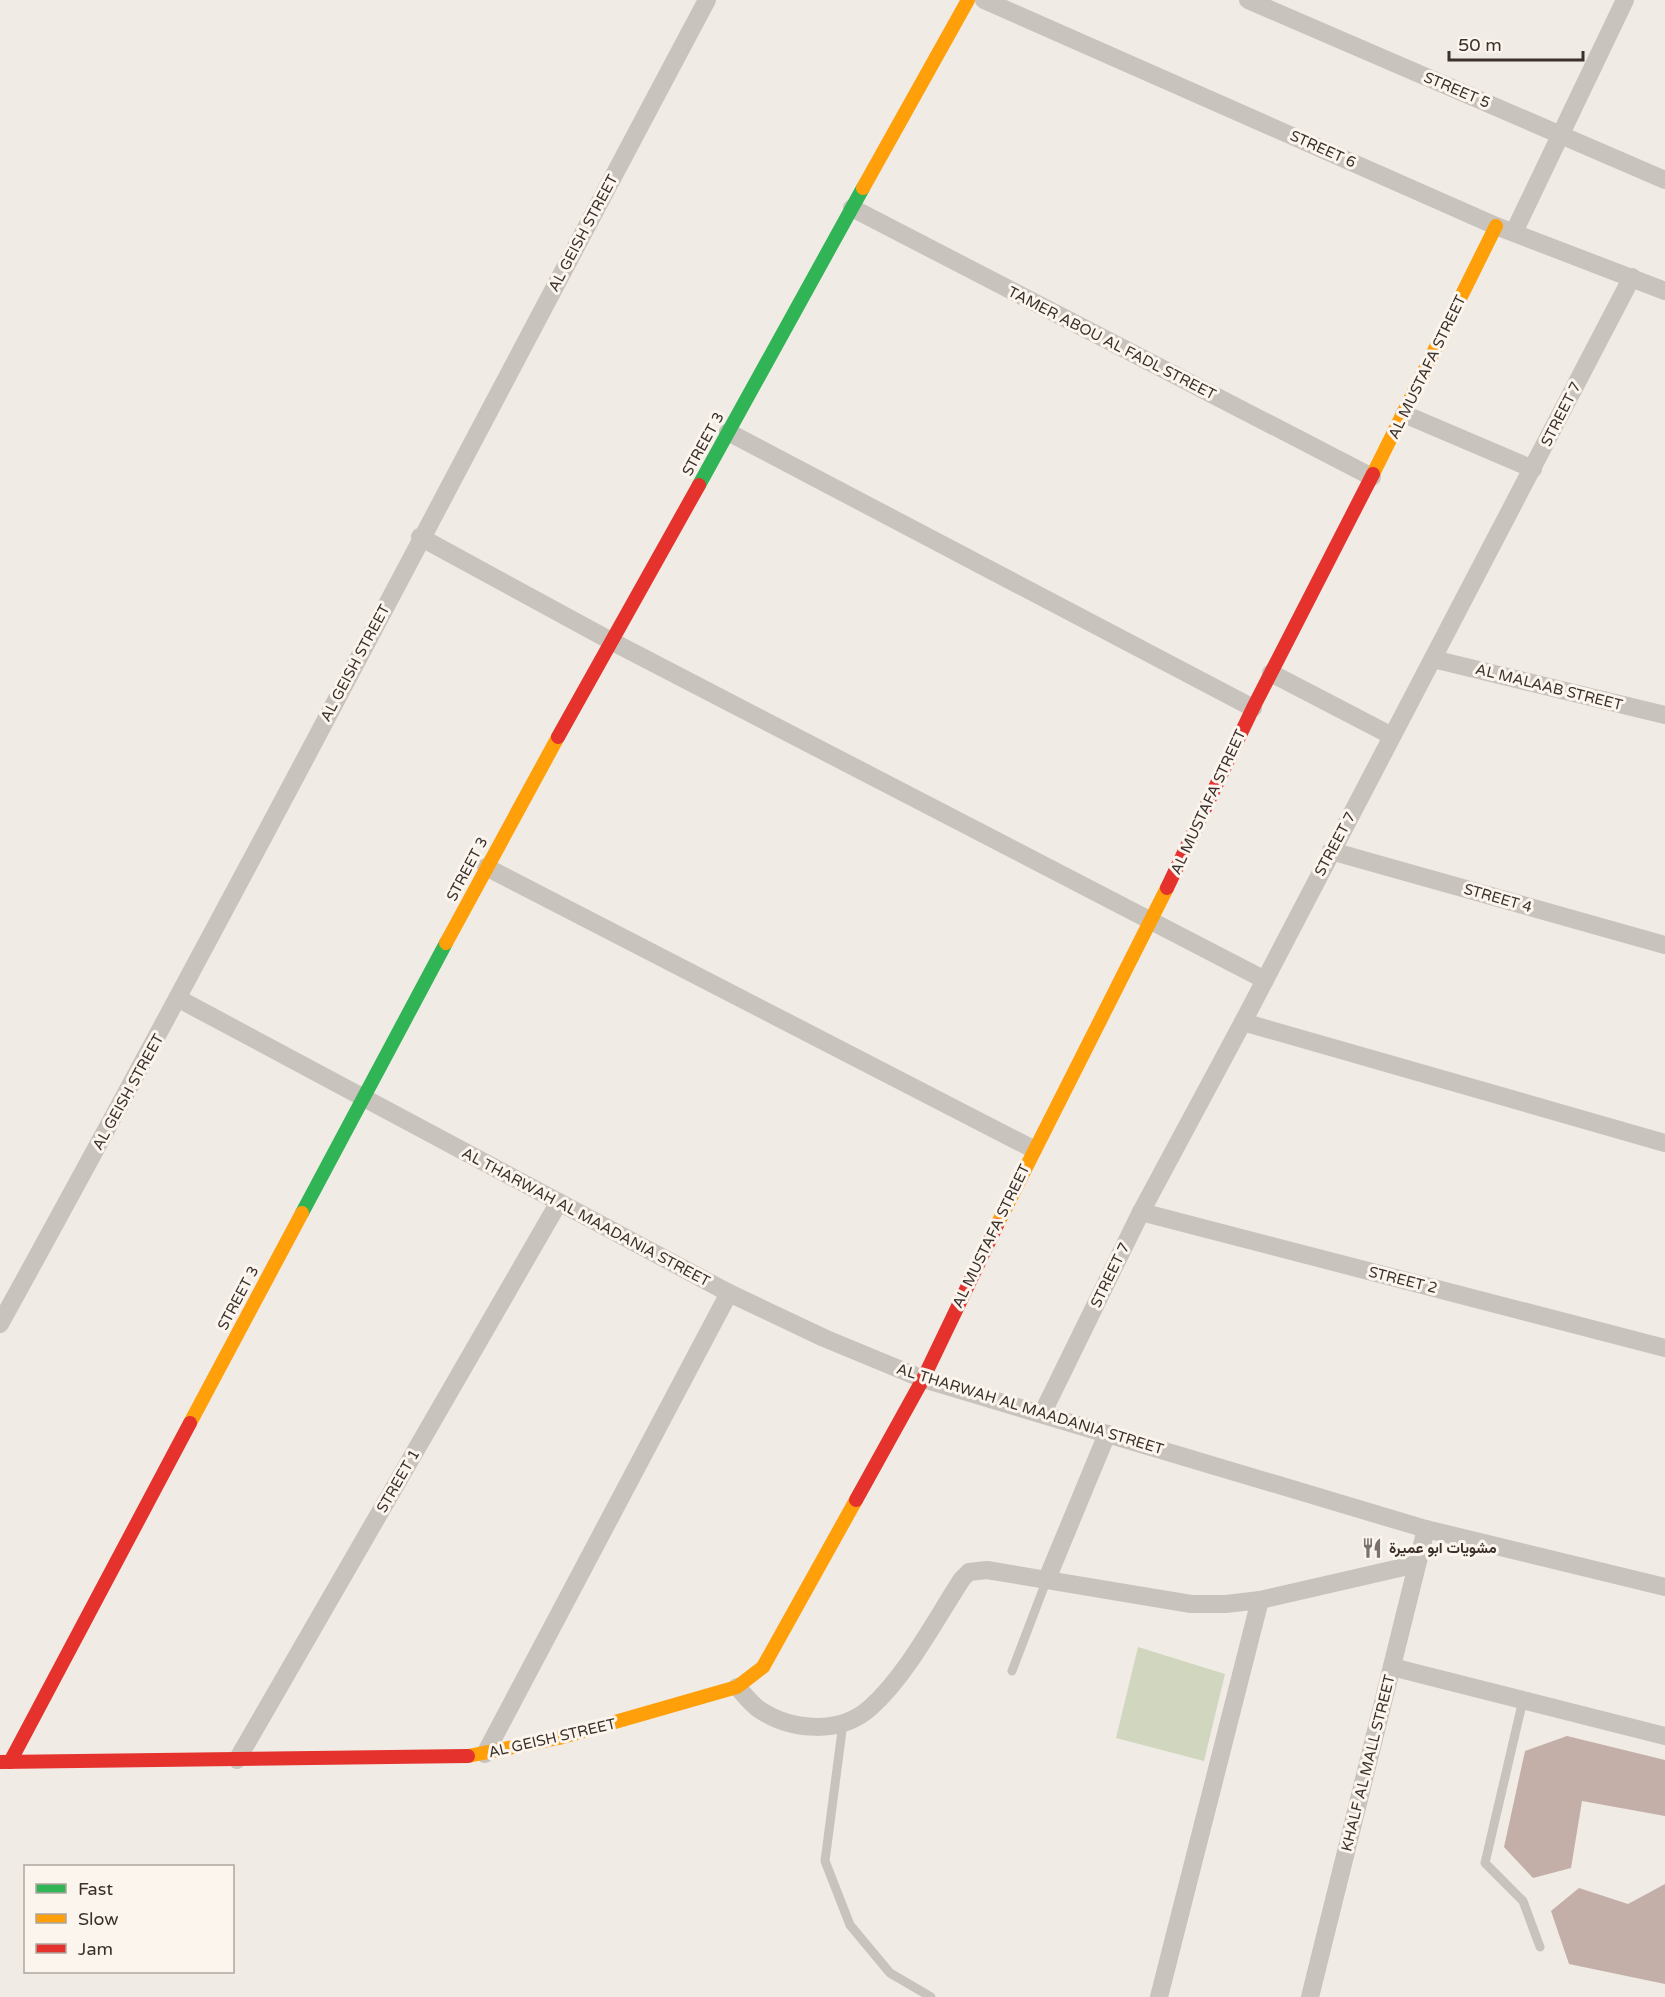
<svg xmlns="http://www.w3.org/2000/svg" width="1665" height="1997" viewBox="0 0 1665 1997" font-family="'Varela Round',Vazirmatn,sans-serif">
<rect width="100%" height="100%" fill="#f0ebe5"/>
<path fill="#d1d6bf" d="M1138,1647L1225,1674L1204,1761L1116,1738Z"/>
<g fill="#c3afa7">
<path d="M1567,1736L1665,1760V1816L1582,1801L1571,1868L1533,1878L1504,1847L1525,1751Z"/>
<path d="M1665,1884V1984L1569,1964L1551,1911L1579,1888L1628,1904Z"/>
</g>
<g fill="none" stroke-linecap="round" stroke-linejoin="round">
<g stroke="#c9c3be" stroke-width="9">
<path d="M1012,1671L1047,1579"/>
<path d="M1523,1700L1485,1863L1523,1901L1540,1947"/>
<path d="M843,1723L825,1861L850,1925L890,1973L931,1997"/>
</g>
<g stroke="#c9c3be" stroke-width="18">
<path d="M984,0L1496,226L1665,291"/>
<path d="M1248,0L1665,180"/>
<path d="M852,208L1372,477"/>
<path d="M1514,232L1625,0"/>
<path d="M1404,414L1533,469"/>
<path d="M728,432L1253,708"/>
<path d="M420,537L611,641L1265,980"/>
<path d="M1433,659L1665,715"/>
<path d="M1271,673L1392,736"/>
<path d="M1331,851L1665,945"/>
<path d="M486,867L1033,1149"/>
<path d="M179,999L729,1293L824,1338L923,1379L1426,1529L1665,1587"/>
<path d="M1243,1022L1665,1143"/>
<path d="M1141,1212L1665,1348"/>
<path d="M0,1324C242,885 472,441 707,0"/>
<path d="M1042,1414L1141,1212L1243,1022L1632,277"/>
<path d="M1047,1579L1107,1434"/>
<path d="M1392,1667L1665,1736"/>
<path d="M737,1687C744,1694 751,1704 760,1710C792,1731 841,1735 871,1707C906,1676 936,1619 962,1579L969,1572L987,1570L1191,1604H1226L1260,1600L1417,1564"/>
<path d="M485,1754L729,1293"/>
<path d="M237,1760L559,1202"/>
<path d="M1159,1997L1260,1600"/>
<path d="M1310,1997L1426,1529"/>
</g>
<g stroke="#30b455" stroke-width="14">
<path d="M699,485L863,188"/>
<path d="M302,1213L446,943"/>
</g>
<g stroke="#ff9f0a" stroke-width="14">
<path d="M863,188L968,0"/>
<path d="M1373,474L1496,226"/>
<path d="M446,943L558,737"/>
<path d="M997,1225L1167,888"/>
<path d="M190,1423L302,1213"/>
<path d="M468,1756L559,1738L737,1687L763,1667L856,1500"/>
</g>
<g stroke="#e5322d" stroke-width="14">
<path d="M558,737L699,485"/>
<path d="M1167,888L1253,708L1373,474"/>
<path d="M856,1500L923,1379L997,1225"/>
<path d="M0,1762L468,1756"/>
<path d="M10,1762L190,1423"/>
</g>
</g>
<defs>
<g id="restaurant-bare" transform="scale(1.62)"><path d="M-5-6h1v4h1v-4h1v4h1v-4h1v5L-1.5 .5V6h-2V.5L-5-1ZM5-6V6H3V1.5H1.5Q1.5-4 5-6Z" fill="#7a716c" stroke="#fbf5ee" stroke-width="2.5" paint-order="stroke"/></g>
</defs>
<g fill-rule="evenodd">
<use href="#restaurant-bare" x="1372" y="1548"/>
</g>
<g text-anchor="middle" stroke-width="6" stroke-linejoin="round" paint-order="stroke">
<g font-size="15" fill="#3b302b" stroke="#fbf5ee">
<text transform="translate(1457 90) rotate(23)" y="5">STREET 5</text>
<text transform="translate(1323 149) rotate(24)" y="5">STREET 6</text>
<text transform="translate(583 233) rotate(-62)" y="5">AL GEISH STREET</text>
<text transform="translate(1112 343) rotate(27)" y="5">TAMER ABOU AL FADL STREET</text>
<text transform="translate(1427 367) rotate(-64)" y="5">AL MUSTAFA STREET</text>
<text transform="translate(1561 414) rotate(-63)" y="5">STREET 7</text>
<text transform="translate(703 444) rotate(-61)" y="5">STREET 3</text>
<text transform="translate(355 663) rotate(-62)" y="5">AL GEISH STREET</text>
<text transform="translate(1549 687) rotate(14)" y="5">AL MALAAB STREET</text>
<text transform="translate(1208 802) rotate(-65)" y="5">AL MUSTAFA STREET</text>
<text transform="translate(1335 844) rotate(-62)" y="5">STREET 7</text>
<text transform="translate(467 869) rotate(-62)" y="5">STREET 3</text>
<text transform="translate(1498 898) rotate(16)" y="5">STREET 4</text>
<text transform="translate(128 1092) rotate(-61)" y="5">AL GEISH STREET</text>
<text transform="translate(586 1217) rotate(28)" y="5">AL THARWAH AL MAADANIA STREET</text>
<text transform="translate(991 1236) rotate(-64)" y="5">AL MUSTAFA STREET</text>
<text transform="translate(1110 1275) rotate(-64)" y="5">STREET 7</text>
<text transform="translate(1403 1280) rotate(14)" y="5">STREET 2</text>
<text transform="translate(238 1298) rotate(-62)" y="5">STREET 3</text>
<text transform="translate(1030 1409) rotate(17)" y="5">AL THARWAH AL MAADANIA STREET</text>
<text transform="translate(398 1481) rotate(-60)" y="5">STREET 1</text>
<text transform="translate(552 1738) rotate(-13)" y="5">AL GEISH STREET</text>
<text transform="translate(1368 1763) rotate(-76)" y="5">KHALF AL MALL STREET</text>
</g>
<g font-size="15" font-weight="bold" fill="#3b302b" stroke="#fbf5ee" text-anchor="start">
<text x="1389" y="1553">مشويات ابو عميرة</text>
</g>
</g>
<rect x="24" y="1865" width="210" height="108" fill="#fbf5ee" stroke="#aea6a0" stroke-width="1.5"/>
<rect x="36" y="1884" width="30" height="9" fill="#30b455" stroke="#aea6a0" stroke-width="1.5"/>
<text x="78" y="1895" font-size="18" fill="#3b302b">Fast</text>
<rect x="36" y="1914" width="30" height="9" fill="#ff9f0a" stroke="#aea6a0" stroke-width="1.5"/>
<text x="78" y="1925" font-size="18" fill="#3b302b">Slow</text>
<rect x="36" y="1944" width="30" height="9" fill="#e5322d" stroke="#aea6a0" stroke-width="1.5"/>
<text x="78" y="1955" font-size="18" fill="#3b302b">Jam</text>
<path d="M1449 51v9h134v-9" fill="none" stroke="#3b302b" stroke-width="3"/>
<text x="1458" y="51" font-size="18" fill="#3b302b" stroke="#fbf5ee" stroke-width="4.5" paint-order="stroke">50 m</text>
</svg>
